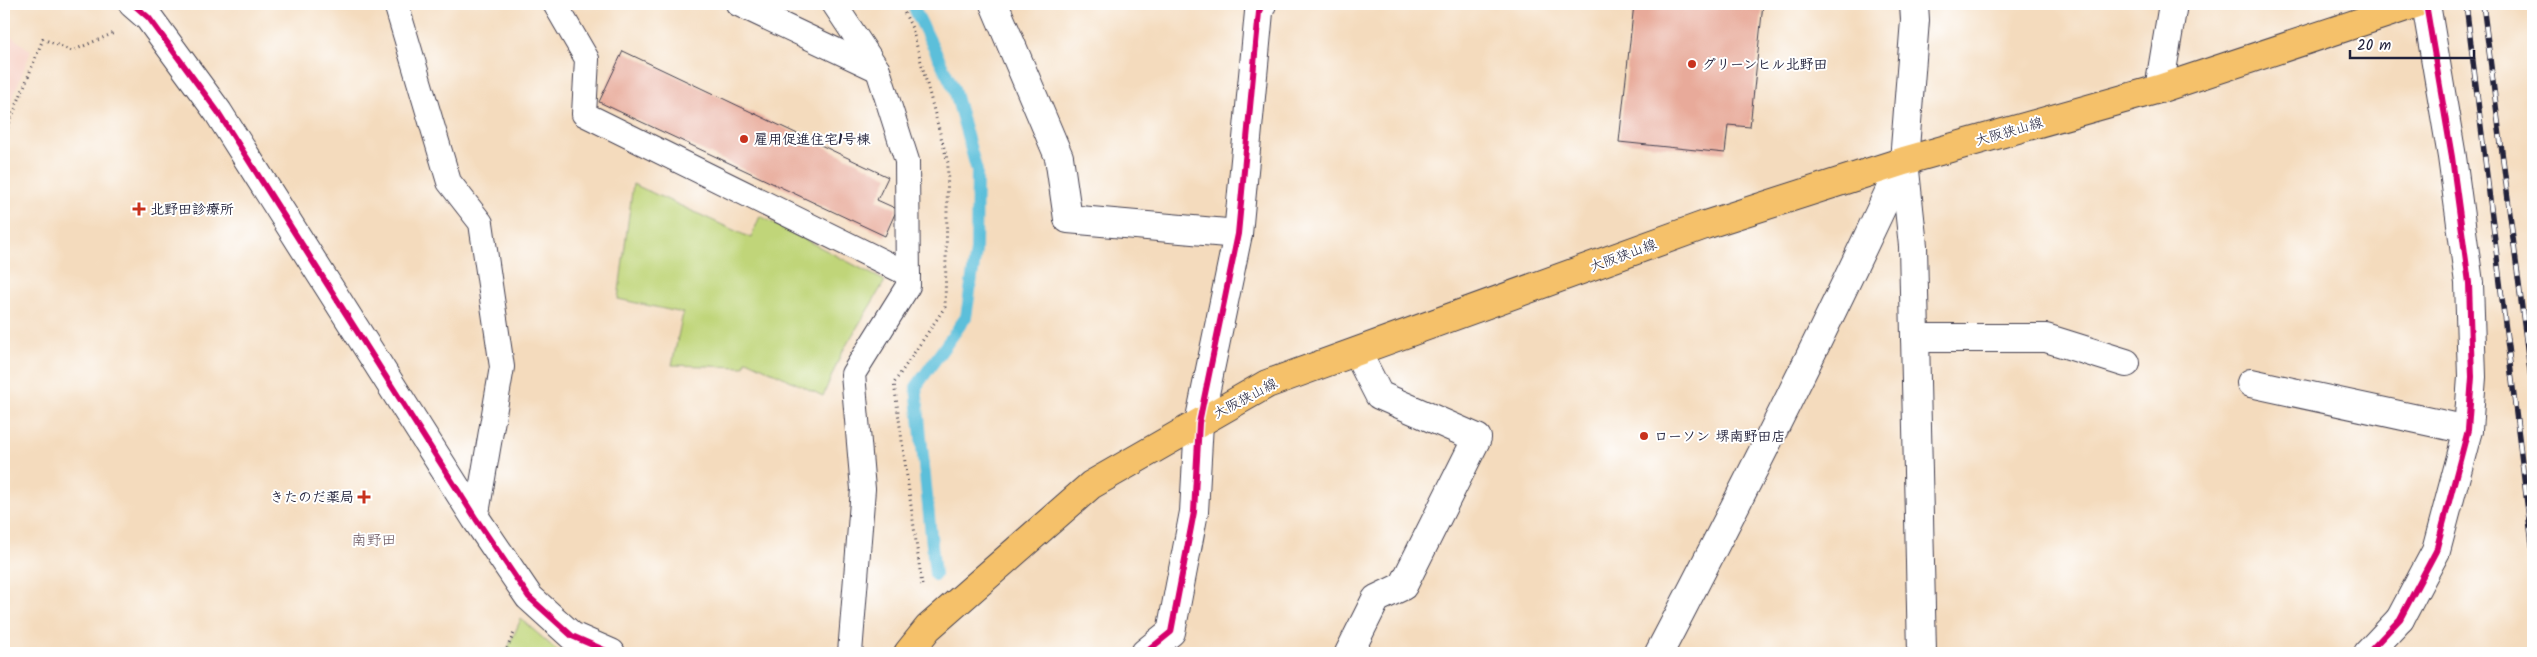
<svg xmlns="http://www.w3.org/2000/svg" width="2537" height="657" viewBox="0 0 2537 657" font-family="Kalam,'Klee One',sans-serif">
<rect width="100%" height="100%" fill="#fff"/>
<filter id="ink" filterUnits="userSpaceOnUse"><feTurbulence type="fractalNoise" baseFrequency=".02" numOctaves="2"/><feDisplacementMap in="SourceGraphic" scale="10" xChannelSelector="R" yChannelSelector="G"/><feConvolveMatrix kernelMatrix="1 2 1 2 8 2 1 2 1" color-interpolation-filters="sRGB"/></filter>
<filter id="wash" filterUnits="userSpaceOnUse"><feTurbulence type="fractalNoise" baseFrequency=".0096" numOctaves="4" result="noise"/><feDisplacementMap in="SourceGraphic" scale="20" xChannelSelector="R" yChannelSelector="G"/><feGaussianBlur stdDeviation="1.12" result="paint"/><feColorMatrix in="noise" values="0 0 0 0 0 0 0 0 0 0 0 0 0 0 0 0 0 1.4 0 .05"/><feComposite in="paint" operator="in"/></filter>
<g filter="url(#wash)">
<rect width="100%" height="100%" fill="#f4dbbd"/>
<path fill="#f7d1c6" d="M4,31L31,51L4,119Z"/>
<g fill="#c0d579" stroke="#717c5a">
<path d="M633,184L751,238L760,216L885,281L841,354L823,396L747,360L743,367L672,365L683,313L618,299Z"/>
<path d="M521,619L560,653H510L507,650Z"/>
</g>
<g fill="none" stroke-linecap="round" stroke-linejoin="round">
<path stroke="#5cbfda" stroke-width="12" d="M912,4L954,89L977,171L976,251L966,317L916,387L935,575"/>
</g>
<g id="blocks">
<g fill="#e8aa9a">
<path d="M1634,4H1763L1750,127L1728,125L1725,153L1619,142Z"/>
<path d="M623,51L888,177L877,200L897,209L885,236L599,102Z"/>
</g>
</g>
</g>
<g filter="url(#ink)">
<use href="#blocks" fill-opacity="0" stroke="#423e4e" stroke-width="1"/>
<g fill="none" stroke-linecap="round" stroke-linejoin="round">
<g stroke="#423e4e" stroke-width="26">
<g id="service">
<path d="M396,4L449,182L481,223L502,367L476,519"/>
<path d="M555,4L587,59L584,114L908,274"/>
<path d="M738,4L878,70"/>
<path d="M834,4L878,70L907,161L908,286L853,374L863,489L850,653"/>
</g>
</g>
<g stroke="#423e4e" stroke-width="30">
<g id="minor">
<path d="M133,4L149,18L218,112L476,519L529,597L572,636L611,653"/>
<path d="M994,4L1059,157L1068,219L1238,234"/>
<path d="M1914,4L1915,20L1904,161L1913,246L1922,653"/>
<path d="M2159,89L2173,4"/>
<path d="M1915,338H2046L2126,363"/>
<path d="M2251,383L2468,430"/>
<path d="M2400,619L2436,551L2468,430L2472,377L2469,283L2452,157L2426,4"/>
<path d="M1145,653L1171,632L1194,512L1199,423L1238,234L1259,12L1262,4"/>
<path d="M1349,653L1376,599L1403,586L1477,438L1379,395L1357,352"/>
<path d="M1659,653C1744,491 1826,328 1903,162"/>
</g>
</g>
<g stroke="#423e4e" stroke-width="30">
<path id="tertiary" d="M2368,653L2400,619"/>
</g>
<g stroke="#423e4e" stroke-width="30">
<path id="primary" d="M908,653L928,628L1091,485L1267,384L1705,225L1904,161L2159,89L2415,4"/>
</g>
<g stroke="#423e4e" stroke-width="3" stroke-dasharray="1 4" stroke-linecap="butt">
<path d="M900,4L912,28L948,163L945,307L894,383L922,585"/>
<path d="M4,137L43,39L72,51L114,33"/>
<path d="M505,653L514,633"/>
</g>
<use href="#service" stroke="#fff" stroke-width="24"/>
<use href="#minor" stroke="#fff" stroke-width="28"/>
<use href="#tertiary" stroke="#fff" stroke-width="28"/>
<use href="#primary" stroke="#f5c16b" stroke-width="28"/>
<g stroke="#22223b" stroke-width="5.5">
<g id="rail">
<path d="M2466,4L2533,552"/>
<path d="M2483,4L2533,394"/>
</g>
</g>
<use href="#rail" stroke="#fff" stroke-width="4" stroke-dasharray="11" stroke-linecap="butt"/>
<g stroke="#fff" stroke-width="9">
<g id="cycleway">
<path d="M133,4L149,18L218,112L476,519L529,597L572,636L611,653"/>
<path d="M1145,653L1171,632L1194,512L1199,423L1238,234L1259,12L1262,4"/>
<path d="M2368,653L2400,619L2436,551L2468,430L2472,377L2469,283L2452,157L2426,4"/>
</g>
</g>
<use href="#cycleway" stroke="#d6006c" stroke-width="6"/>
</g>
</g>
<g fill="#c8321e" stroke="#fff" stroke-width="2">
<circle cx="1692" cy="64" r="5"/>
<circle cx="744" cy="139" r="5"/>
<path d="M136.5 201.5h5v5h5v5h-5v5h-5v-5h-5v-5h5z"/>
<circle cx="1644" cy="436" r="5"/>
<path d="M361.5 489.5h5v5h5v5h-5v5h-5v-5h-5v-5h5z"/>
</g>
<g text-anchor="middle" stroke-width="4" stroke-linejoin="round" paint-order="stroke">
<g font-size="14" font-weight="bold" fill="#22223b" stroke="#fff" text-anchor="start">
<text x="1702" y="69">グリーンヒル北野田</text>
<text x="754" y="144">雇用促進住宅1号棟</text>
<text x="150" y="214">北野田診療所</text>
<text x="1654" y="441">ローソン 堺南野田店</text>
<text x="354" y="502" text-anchor="end">きたのだ薬局</text>
</g>
<g font-size="14" fill="#22223b" stroke="#fff">
<text transform="translate(2009 131) rotate(-16)" y="5">大阪狭山線</text>
<text transform="translate(1623 255) rotate(-20)" y="5">大阪狭山線</text>
<text transform="translate(1245 398) rotate(-28)" y="5">大阪狭山線</text>
</g>
<g font-size="15" fill="#67525c" stroke="#fff">
<text x="374" y="545">南野田</text>
</g>
</g>
<rect width="2537" height="657" fill="none" stroke="#fff" stroke-width="20"/>
<path d="M2350 50v8h124v-8" fill="none" stroke="#22223b" stroke-width="2.5"/>
<text x="2357" y="50" font-size="15" fill="#22223b" stroke="#ffffff" stroke-width="4" paint-order="stroke">20 m</text>
</svg>
